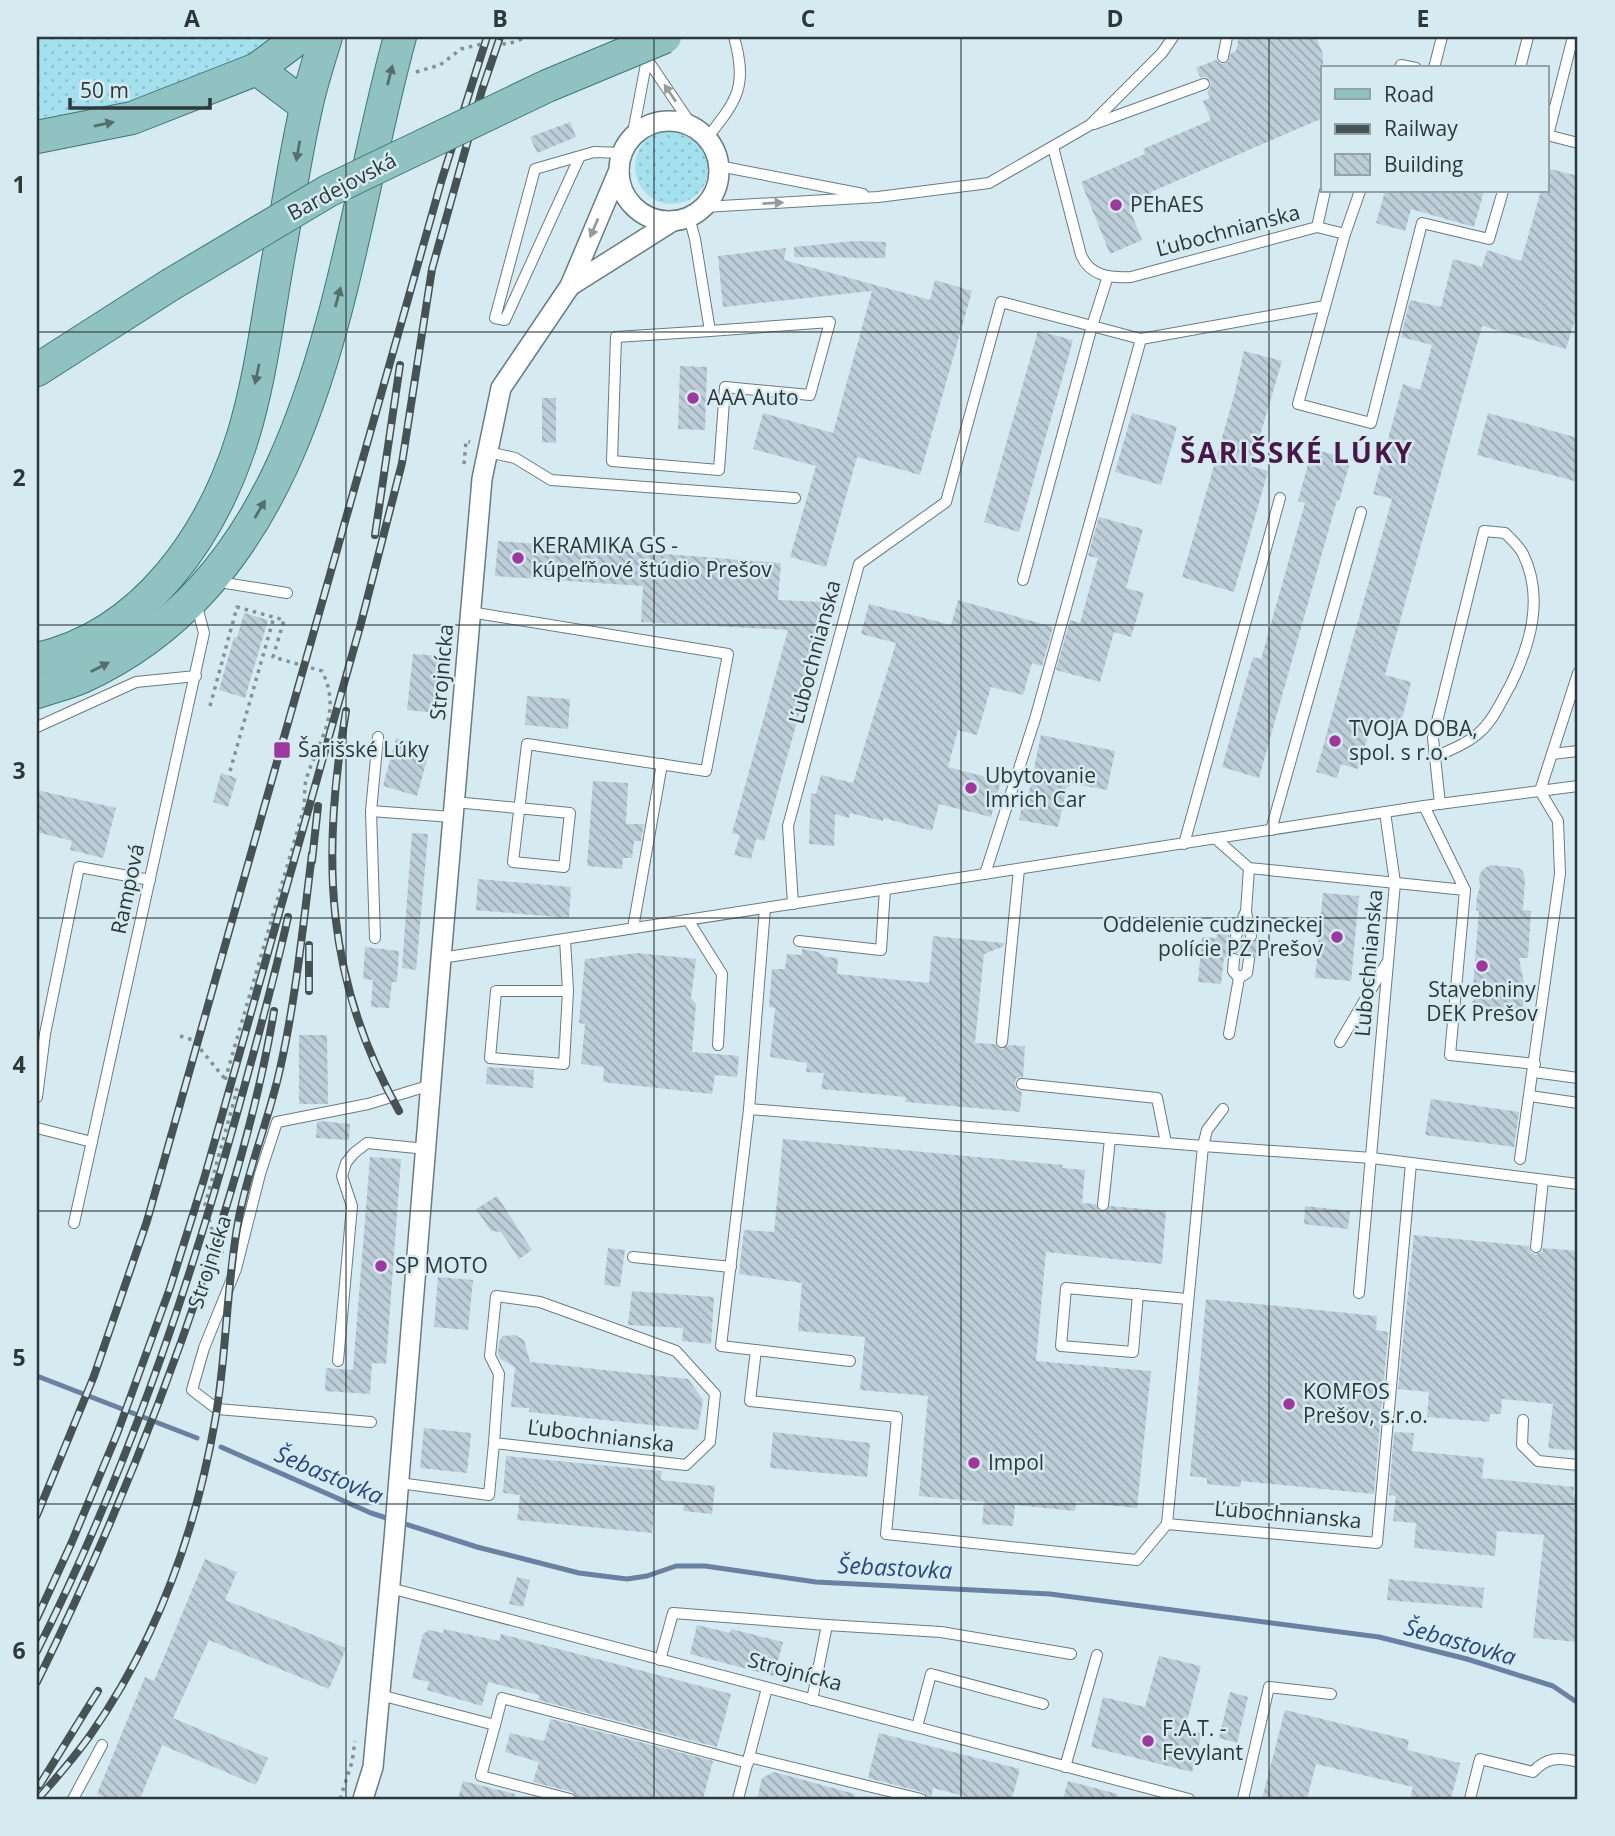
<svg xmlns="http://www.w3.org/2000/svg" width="1615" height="1836" viewBox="0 0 1615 1836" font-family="'Open Sans',sans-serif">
<defs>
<pattern id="grass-dots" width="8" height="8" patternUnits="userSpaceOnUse" patternTransform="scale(1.75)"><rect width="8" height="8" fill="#a5e0ef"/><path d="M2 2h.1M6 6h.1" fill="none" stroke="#8ec1ce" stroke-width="1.8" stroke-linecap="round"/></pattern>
<pattern id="building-back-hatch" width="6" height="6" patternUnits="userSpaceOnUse" patternTransform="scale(1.75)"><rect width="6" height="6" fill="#bdced9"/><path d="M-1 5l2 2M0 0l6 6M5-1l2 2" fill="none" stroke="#9aa8b1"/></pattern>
</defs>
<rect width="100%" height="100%" fill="#d5ebf1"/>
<g fill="url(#grass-dots)">
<path d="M37,37H283L256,54L169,94L37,125Z"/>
<circle cx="672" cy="167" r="37"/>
</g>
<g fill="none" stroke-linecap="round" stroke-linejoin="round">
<g stroke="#6a81a3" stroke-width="5">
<path d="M37,1376L197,1438"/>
<path d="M221,1447L371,1513L477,1547L579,1573L627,1579L647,1576L676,1566H705L816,1582L1050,1594L1379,1637L1467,1659L1553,1686L1578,1703"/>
</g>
</g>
<g fill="url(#building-back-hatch)">
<path d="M1239,37H1316L1323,54V118L1151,192L1154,199L1130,210L1142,240L1110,254L1081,182L1145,154L1143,149L1211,120L1203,101L1210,98L1207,91L1210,88L1211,82L1206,77H1200L1196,68L1216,60L1221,64L1228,62L1231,53L1236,51Z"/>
<path d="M570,122L576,137L537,153L530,137Z"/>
<path d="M1547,168L1578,176V309L1566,349L1482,326L1385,675L1411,682L1400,727L1373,721L1358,769L1341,764L1337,778L1316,772L1392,499L1373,494L1403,384L1420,390L1432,345L1401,337L1410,300L1441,307L1453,259L1482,267L1487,250L1521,261L1541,191H1547Z"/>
<path d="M1385,191H1484L1474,227L1411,209L1405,231L1376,223Z"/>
<path d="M855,241L886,242L885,258L794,257V247Z"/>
<path d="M786,248L784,260L930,300L935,280L972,291L920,475L857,457L826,567L790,557L816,466L753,449L763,413L833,433L872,291L723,307L718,256Z"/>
<path d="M1038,331L1073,340L1019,532L984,522Z"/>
<path d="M1244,351L1282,361L1251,466L1268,471L1234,592L1182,577L1234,396Z"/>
<path d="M680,366L707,367L705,430L678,429Z"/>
<path d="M542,398H556V443L542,442Z"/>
<path d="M1132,413L1177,427L1161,485L1115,472Z"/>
<path d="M1488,413L1578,438V482L1477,455Z"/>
<path d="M1312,449L1351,459L1339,501L1337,500L1259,778L1222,767L1253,657L1261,659L1305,503L1298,501Z"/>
<path d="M1099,517L1143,529L1126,588L1144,593L1131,637L1114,632L1100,682L1056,670L1070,620L1080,623L1098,558L1088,556Z"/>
<path d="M498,541L781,563L778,600L822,602L821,635L764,841L756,839L751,859L734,855L740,835L732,833L788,630L641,622L643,586L495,576Z"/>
<path d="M958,600L1053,627L1042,666L1032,663L1023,695L991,687L977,735L958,730L948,767L1001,781L991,817L939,804L932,831L884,818L883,821L850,813L849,818L835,814L834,846L809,844L811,793L816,794L821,775L853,783L896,643L861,634L869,604L951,625Z"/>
<path d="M244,613L268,620L245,698L219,690L234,637L237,638Z"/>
<path d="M413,654L441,656L436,713L407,710Z"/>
<path d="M527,696L570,699L568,729L525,725Z"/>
<path d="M1041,735L1115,751L1107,790L1070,783L1069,787L1067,786L1058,827L1019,820L1023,801L1027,802Z"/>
<path d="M396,738L430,748L417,796L383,786Z"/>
<path d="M221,773L237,778L228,807L213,802Z"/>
<path d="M593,781L628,783L626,824H644L641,841H634L632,858H623L622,869L587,866Z"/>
<path d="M37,790L116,808L103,858L70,850L72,841L37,832Z"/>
<path d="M412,833L428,834L416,970L402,968Z"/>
<path d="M1491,865L1519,868L1523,872L1525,880L1523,910L1531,911L1528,958H1519L1525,989L1522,1019L1470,1015L1472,1001H1474L1472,994L1474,993L1473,986L1479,911L1476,910L1477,896L1480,887L1479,876L1483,869Z"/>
<path d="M478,879L571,887L569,918L476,910Z"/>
<path d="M1323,893L1359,896L1351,981L1315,978Z"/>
<path d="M1217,934L1229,935L1231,941L1236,943L1244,937L1246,941L1252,943L1258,938L1256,959L1251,952L1244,954L1241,959L1239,953L1231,952L1227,958L1224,957L1221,984L1198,982L1202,937L1216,938Z"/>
<path d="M933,936L1004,943V946L984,954L975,1043L995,1044L1002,1049L1009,1045L1025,1046L1023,1077L1016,1079L1015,1084L1017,1090L1022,1091L1020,1112L905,1102L906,1097L821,1089L824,1073L806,1072L807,1063L770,1057L775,1008L769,1007L772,969H785L787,954L802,955V949L818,952L826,957L838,958L837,974L929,983Z"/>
<path d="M365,947L399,951L397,982H392L389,1008L371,1007L373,980L363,979Z"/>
<path d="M638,953L696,959L691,998L696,1004L692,1052L739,1056L737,1077L715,1075L712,1094L603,1082L604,1067L581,1064L585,1024L579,1023L585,959Z"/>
<path d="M299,1035H327L328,1104H299Z"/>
<path d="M487,1067L534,1070L533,1088L486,1084Z"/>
<path d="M1431,1099L1519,1112L1514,1147L1425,1135Z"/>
<path d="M320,1121L350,1124L349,1140L316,1138L317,1122Z"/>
<path d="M783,1139L1063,1165L1062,1168L1085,1170L1082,1203L1096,1204L1099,1211H1107L1110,1206L1166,1211L1162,1264L1046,1252L1036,1361L1151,1371L1137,1508L1076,1502L1075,1511L1015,1505L1013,1526L982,1524L984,1502L919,1496L928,1396L860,1390L865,1337L798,1331L802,1283L739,1274L744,1230L774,1232Z"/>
<path d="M370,1157L401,1159L386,1364L372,1363L370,1394L325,1391L326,1368L353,1370Z"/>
<path d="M497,1196L532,1250L519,1259L501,1232L491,1231L476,1209Z"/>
<path d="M1305,1206L1350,1211L1348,1229L1304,1224Z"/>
<path d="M1414,1235L1529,1246L1531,1253L1536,1254L1542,1252L1543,1248L1578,1251V1451L1548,1448L1553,1404L1502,1399L1501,1414H1490L1489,1422L1427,1417L1429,1392L1398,1389Z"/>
<path d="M608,1248L625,1250L620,1287L604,1285Z"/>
<path d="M438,1277L473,1280L468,1330L434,1327Z"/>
<path d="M632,1291L714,1297L711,1344L682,1341L683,1328L628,1325Z"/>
<path d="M1206,1299L1377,1316L1376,1330L1388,1332L1374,1494L1241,1481L1240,1487L1207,1484V1478L1190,1476Z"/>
<path d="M515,1335L524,1340L530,1362L688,1379L703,1400L698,1430L529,1412V1408L511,1407L515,1367L500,1359L498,1353L499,1342L502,1336Z"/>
<path d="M424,1428L471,1433L467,1473L420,1468Z"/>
<path d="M773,1432L870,1443L867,1477L770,1468Z"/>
<path d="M1394,1432L1414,1433L1412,1451L1484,1458L1482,1478L1574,1487L1573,1495L1578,1496V1642L1533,1638L1544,1535L1497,1531L1495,1556L1414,1548L1416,1523L1393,1521L1396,1496L1389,1495Z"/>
<path d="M506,1456L662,1471L661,1480L715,1486L712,1514L683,1511L684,1505L655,1502L652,1533L517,1520L520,1495L503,1493Z"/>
<path d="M205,1559L237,1572L225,1600L346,1648L329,1689L209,1640L173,1718L268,1758L256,1785L162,1745L140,1799H111L97,1794L145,1677L154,1681Z"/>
<path d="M517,1577L530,1580L523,1607L509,1604Z"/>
<path d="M1389,1579L1484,1588L1482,1608L1387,1600Z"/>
<path d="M697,1625L730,1633L731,1629L783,1642L774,1676L690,1654Z"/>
<path d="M444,1629L499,1641L501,1634L731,1694L717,1747L538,1700L539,1695L488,1682L482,1706L427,1690L429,1682L412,1678L423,1634L429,1630L443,1633Z"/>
<path d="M1159,1656L1201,1666L1188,1717V1730L1202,1733L1192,1772L1091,1747L1103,1697L1145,1707Z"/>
<path d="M1230,1692L1248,1697L1237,1743L1219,1738Z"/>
<path d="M1285,1710L1409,1740L1407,1750L1460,1763L1451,1799H1410L1413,1787L1316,1764L1307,1799H1262Z"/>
<path d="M551,1719L713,1761L703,1799H604L590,1796L589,1799H577L572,1792L533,1782L539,1762L505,1752L510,1733L544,1741Z"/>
<path d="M879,1733L1020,1769L1012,1799H975L933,1788L931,1799H928L923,1792L868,1778Z"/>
<path d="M774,1772L855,1794L854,1799H757L762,1778Z"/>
<path d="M463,1781L515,1794L514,1799H458Z"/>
<path d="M1068,1781L1118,1794L1117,1799H1063Z"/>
</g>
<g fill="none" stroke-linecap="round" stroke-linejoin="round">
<g stroke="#687c82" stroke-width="12">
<g id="service">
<path d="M1223,57L1227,37"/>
<path d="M647,59L693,127"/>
<path d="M1400,68L1401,65L1416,68"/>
<path d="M1434,68L1442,37"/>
<path d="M1520,68L1528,37"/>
<path d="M1094,124L1204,84"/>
<path d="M1547,135L1578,143"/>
<path d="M1548,135L1573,37"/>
<path d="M632,138L647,59L646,51"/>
<path d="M707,138C737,100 748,87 734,37"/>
<path d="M1053,147L1081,255C1090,276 1109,278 1131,277L1317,227L1345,234L1298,404L1371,423L1422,223L1489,239L1503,191"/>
<path d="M580,156L505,320L495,318L535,169L594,152L623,153"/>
<path d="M719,166L863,194"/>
<path d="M704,207L878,197L989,183L1090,125L1162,53L1173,37"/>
<path d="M689,217L695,239L710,331L830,322L810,395L725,387L719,470L612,461L616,337L710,331"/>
<path d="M1317,227L1325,191"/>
<path d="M1345,234L1360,191"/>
<path d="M1141,339L1325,306"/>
<path d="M488,452L515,458L551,480L795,498"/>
<path d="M213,581L287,593"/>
<path d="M37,727L136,682L196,676"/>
<path d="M1552,754L1578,751"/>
<path d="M1435,757C1452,749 1469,743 1482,730C1494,719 1503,698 1511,684C1531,643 1544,597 1523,554C1519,546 1511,539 1505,533L1484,531L1433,738L1440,804"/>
<path d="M454,802L570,813L564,867L513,862L527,744L706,771L728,654L470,612"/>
<path d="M371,811L378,737"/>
<path d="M1271,830L1361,512"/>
<path d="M1216,839L1249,868L1465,890L1424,806"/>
<path d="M1184,844L1280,498"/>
<path d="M1249,868L1246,912L1251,936"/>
<path d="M985,874L1035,719L1141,339L1092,326L1023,580"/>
<path d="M1465,890L1450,1055L1535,1064"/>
<path d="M793,904L788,826L859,564L946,502L1001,302L1092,326L1108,276"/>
<path d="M765,908L749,1109L721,1346L850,1361"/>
<path d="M688,920L722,974L718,1045"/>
<path d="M633,928L662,764"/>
<path d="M1236,936L1245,913"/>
<path d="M375,938L371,811L452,817"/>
<path d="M565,939L568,991L564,1064L490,1058L496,991H568"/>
<path d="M799,941L881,950L885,889"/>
<path d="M441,958L1424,806L1578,786"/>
<path d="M1234,959L1233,971L1239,978"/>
<path d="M1229,1034L1239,978L1247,973L1249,959"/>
<path d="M1002,1042L1019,869"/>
<path d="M1340,1042L1386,964"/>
<path d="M1534,1072L1578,1078"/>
<path d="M1022,1084L1157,1098L1166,1143"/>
<path d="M1530,1096L1578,1103"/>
<path d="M37,1097L45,1034L79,867L150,880"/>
<path d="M749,1109L1203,1146L1207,1130L1223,1109"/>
<path d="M37,1128L92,1142"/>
<path d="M1520,1159L1560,874L1558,821L1540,791L1578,673"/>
<path d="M1103,1205L1110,1139"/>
<path d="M74,1223L204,633L195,599"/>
<path d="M1536,1247L1543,1180"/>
<path d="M633,1257L731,1267"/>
<path d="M1359,1293L1395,883L1385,812"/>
<path d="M1138,1294L1133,1352L1061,1346L1066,1288L1188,1299"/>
<path d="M756,1350L750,1401L897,1417L886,1534L1137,1560L1167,1524"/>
<path d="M338,1361L352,1206L342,1176L346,1163L354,1153L367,1143L426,1149"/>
<path d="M1523,1420L1522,1445L1538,1461L1578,1465"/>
<path d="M371,1422L217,1409L192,1390L204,1348L236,1269L260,1174L277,1122L368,1104L431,1085"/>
<path d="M399,1483L489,1495L494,1443L686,1465L710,1442L715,1394L676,1351L540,1302L496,1296L490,1356L499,1374L494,1443"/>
<path d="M1167,1524L1203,1146L1372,1158L1578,1184"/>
<path d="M1167,1524L1377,1543L1411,1163"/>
<path d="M390,1588L1189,1799"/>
<path d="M827,1625L941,1632L1071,1654"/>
<path d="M660,1660L673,1613L827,1625L812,1700"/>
<path d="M380,1695L495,1725L502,1698L748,1763"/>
<path d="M495,1725L481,1776L570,1799"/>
<path d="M917,1727L931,1674L1043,1704"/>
<path d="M749,1757L921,1799"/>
<path d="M1065,1767L1097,1655"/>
<path d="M73,1799L102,1745"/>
<path d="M738,1799L767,1688"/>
<path d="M1243,1799L1269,1687L1331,1694"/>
<path d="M1470,1799L1480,1759L1533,1772C1546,1757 1560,1757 1578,1762"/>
</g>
</g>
<g stroke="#687c82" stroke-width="22">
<g id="minor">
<circle cx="669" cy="171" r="50"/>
<path d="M570,286L673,221"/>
<path d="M363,1799L373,1767L394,1540L441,958L482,479L501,388L570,286L619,170"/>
</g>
</g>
<g stroke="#3c7776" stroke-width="34">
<g id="primary">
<path d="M257,69L306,106"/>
<path d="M37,137L132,118L257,69L300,37"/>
<path d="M37,370L170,285"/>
<path d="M37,659C144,635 212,536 243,436C261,377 268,314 279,254C288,206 295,157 306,108C311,84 319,60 326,37"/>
<path d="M37,692C52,687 68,683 82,677C325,565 338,261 400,37"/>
</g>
</g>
<g stroke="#829195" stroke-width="3.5" stroke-dasharray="3.5 5" stroke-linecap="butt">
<path d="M416,72L440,65L461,49L486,43L508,44L527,37"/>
<path d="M464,464L466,441L470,442"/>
<path d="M210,706L237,607L284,620L273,657L322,671C343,713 318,740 306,780C304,789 305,799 304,808L225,1080L237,1090L205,1205L212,1230L224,1257"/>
<path d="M230,771L274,617"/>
<path d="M180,1036L193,1040L225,1079"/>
<path d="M340,1799L352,1762L355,1741"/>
</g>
<use href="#service" stroke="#fff" stroke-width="10"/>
<use href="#minor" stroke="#fff" stroke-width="19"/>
<use href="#primary" stroke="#8fc2c1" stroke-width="32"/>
<g stroke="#475255" stroke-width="8">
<g id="rail">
<path d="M375,535L400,365"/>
<path d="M346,711C321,856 325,980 399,1111"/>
<path d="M312,861L318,806"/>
<path d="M309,945V991"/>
<path d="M37,1515L94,1376L147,1221L442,179L487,37"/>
<path d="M37,1618L71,1544L117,1434L170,1288L204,1179L360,627L402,463L432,269L482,90L500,37"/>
<path d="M37,1651C123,1481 185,1300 236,1117C254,1051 273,985 288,917"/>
<path d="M37,1682C102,1550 157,1416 204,1276C233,1190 259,1101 274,1011"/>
<path d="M39,1786L98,1691"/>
<path d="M38,1799C56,1778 75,1757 91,1734C157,1640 195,1534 215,1421C227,1354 226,1284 239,1217C249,1166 269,1119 280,1069C296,998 303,926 312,854"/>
</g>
</g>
<use href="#rail" stroke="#d5ebf1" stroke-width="5" stroke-dasharray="16" stroke-linecap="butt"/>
<g stroke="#3c7776" stroke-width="34" stroke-linecap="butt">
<path id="primary-bridge" d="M170,285L328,191L547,86L665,37"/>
</g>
<use href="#primary-bridge" stroke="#8fc2c1" stroke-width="32"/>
</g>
<defs><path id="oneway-solid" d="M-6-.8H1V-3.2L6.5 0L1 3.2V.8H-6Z" transform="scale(1.75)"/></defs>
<g fill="#556f6f">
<use href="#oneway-solid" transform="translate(390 75) rotate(-76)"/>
<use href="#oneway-solid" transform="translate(104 124) rotate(-12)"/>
<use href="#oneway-solid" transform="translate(298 151) rotate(100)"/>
<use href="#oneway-solid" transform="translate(338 297) rotate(-75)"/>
<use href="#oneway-solid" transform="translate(257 374) rotate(102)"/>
<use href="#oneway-solid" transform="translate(260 509) rotate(-60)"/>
<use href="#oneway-solid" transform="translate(100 667) rotate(-27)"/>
</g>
<g fill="#969b9c">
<use href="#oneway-solid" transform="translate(670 93) rotate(-124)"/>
<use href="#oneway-solid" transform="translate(773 203) rotate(-3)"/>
<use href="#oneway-solid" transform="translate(594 228) rotate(113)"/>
</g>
<path fill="none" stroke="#2e3739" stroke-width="2" stroke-opacity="0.55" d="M346,37V1799M654,37V1799M961,37V1799M1269,37V1799M37,332H1578M37,625H1578M37,918H1578M37,1211H1578M37,1504H1578"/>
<g fill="#9d389c" stroke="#d5ebf1" stroke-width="2.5">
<circle cx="1116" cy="205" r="7"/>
<circle cx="693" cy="398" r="7"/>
<circle cx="518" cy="558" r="7"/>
<circle cx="1335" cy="741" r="7"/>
<rect x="273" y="741" width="18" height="18" rx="3.5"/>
<circle cx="971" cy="788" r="7"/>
<circle cx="1337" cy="937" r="7"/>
<circle cx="1482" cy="966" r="7"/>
<circle cx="381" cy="1266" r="7"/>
<circle cx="1289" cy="1404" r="7"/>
<circle cx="974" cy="1463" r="7"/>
<circle cx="1148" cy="1741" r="7"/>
</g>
<g text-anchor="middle" stroke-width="5" stroke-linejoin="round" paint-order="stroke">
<g font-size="21" fill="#2e3739" stroke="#d5ebf1">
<text transform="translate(342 187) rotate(-28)" y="7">Bardejovská</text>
<text transform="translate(1228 231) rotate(-15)" y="7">Ľubochnianska</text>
<text transform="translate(815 652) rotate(-75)" y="7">Ľubochnianska</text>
<text transform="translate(442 672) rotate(-85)" y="7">Strojnícka</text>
<text transform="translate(128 889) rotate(-78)" y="7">Rampová</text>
<text transform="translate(1369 963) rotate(-85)" y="7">Ľubochnianska</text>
<text transform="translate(210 1262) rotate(-72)" y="7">Strojnícka</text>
<text transform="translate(601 1436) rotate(7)" y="7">Ľubochnianska</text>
<text transform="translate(1288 1515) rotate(5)" y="7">Ľubochnianska</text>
<text transform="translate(795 1672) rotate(15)" y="7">Strojnícka</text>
</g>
<g font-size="21" fill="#2e3739" stroke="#d5ebf1" text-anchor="start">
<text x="1130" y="212">PEhAES</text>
<text x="707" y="405">AAA Auto</text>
<text x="532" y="553">KERAMIKA GS -<tspan x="532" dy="24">kúpeľňové štúdio Prešov</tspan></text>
<text x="1349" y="736">TVOJA DOBA,<tspan x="1349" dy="24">spol. s r.o.</tspan></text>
<text x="298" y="757">Šarišské Lúky</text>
<text x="985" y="783">Ubytovanie<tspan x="985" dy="24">Imrich Car</tspan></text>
<text x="1323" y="932" text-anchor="end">Oddelenie cudzineckej<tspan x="1323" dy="24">polície PZ Prešov</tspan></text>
<text x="1482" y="997" text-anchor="middle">Stavebniny<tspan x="1482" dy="24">DEK Prešov</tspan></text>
<text x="395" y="1273">SP MOTO</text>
<text x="1303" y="1399">KOMFOS<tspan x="1303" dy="24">Prešov, s.r.o.</tspan></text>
<text x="988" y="1470">Impol</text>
<text x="1162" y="1736">F.A.T. -<tspan x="1162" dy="24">Fevylant</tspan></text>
</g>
<g font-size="23" font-style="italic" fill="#254783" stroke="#d5ebf1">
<text transform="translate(329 1475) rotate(23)" y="8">Šebastovka</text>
<text transform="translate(895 1568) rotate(3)" y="8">Šebastovka</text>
<text transform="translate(1460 1642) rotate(16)" y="8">Šebastovka</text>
</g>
<g font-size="28" font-weight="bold" letter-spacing="2" fill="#491848" stroke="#d5ebf1">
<text x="1297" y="463">ŠARIŠSKÉ LÚKY</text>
</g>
</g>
<rect width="1615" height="1836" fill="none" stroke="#d5ebf1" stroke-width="77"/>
<rect x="1321" y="66" width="228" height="126" fill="#d5ebf1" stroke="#92a3a7" stroke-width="2"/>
<rect x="1335" y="89" width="35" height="10" fill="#8fc2c1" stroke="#92a3a7" stroke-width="2"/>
<text x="1384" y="102" font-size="21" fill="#2e3739">Road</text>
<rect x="1335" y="124" width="35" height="10" fill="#475255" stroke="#92a3a7" stroke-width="2"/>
<text x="1384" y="136" font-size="21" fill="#2e3739">Railway</text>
<rect x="1335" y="154" width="35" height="21" fill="url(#building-back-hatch)" stroke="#92a3a7" stroke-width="2"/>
<text x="1384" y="172" font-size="21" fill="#2e3739">Building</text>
<path d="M70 98v10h140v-10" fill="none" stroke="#2e3739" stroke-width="3.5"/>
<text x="80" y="98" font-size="21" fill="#2e3739" stroke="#d5ebf1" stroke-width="5" paint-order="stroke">50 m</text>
<rect x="38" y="38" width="1538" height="1760" fill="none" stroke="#2e3739" stroke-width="2.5"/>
<g font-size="23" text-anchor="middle" font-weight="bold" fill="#2e3739">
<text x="192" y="27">A</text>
<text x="500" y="27">B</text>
<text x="808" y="27">C</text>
<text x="1115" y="27">D</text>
<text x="1423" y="27">E</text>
<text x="19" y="193">1</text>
<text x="19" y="486">2</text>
<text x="19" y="779">3</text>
<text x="19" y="1073">4</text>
<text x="19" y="1366">5</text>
<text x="19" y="1659">6</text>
</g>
</svg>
